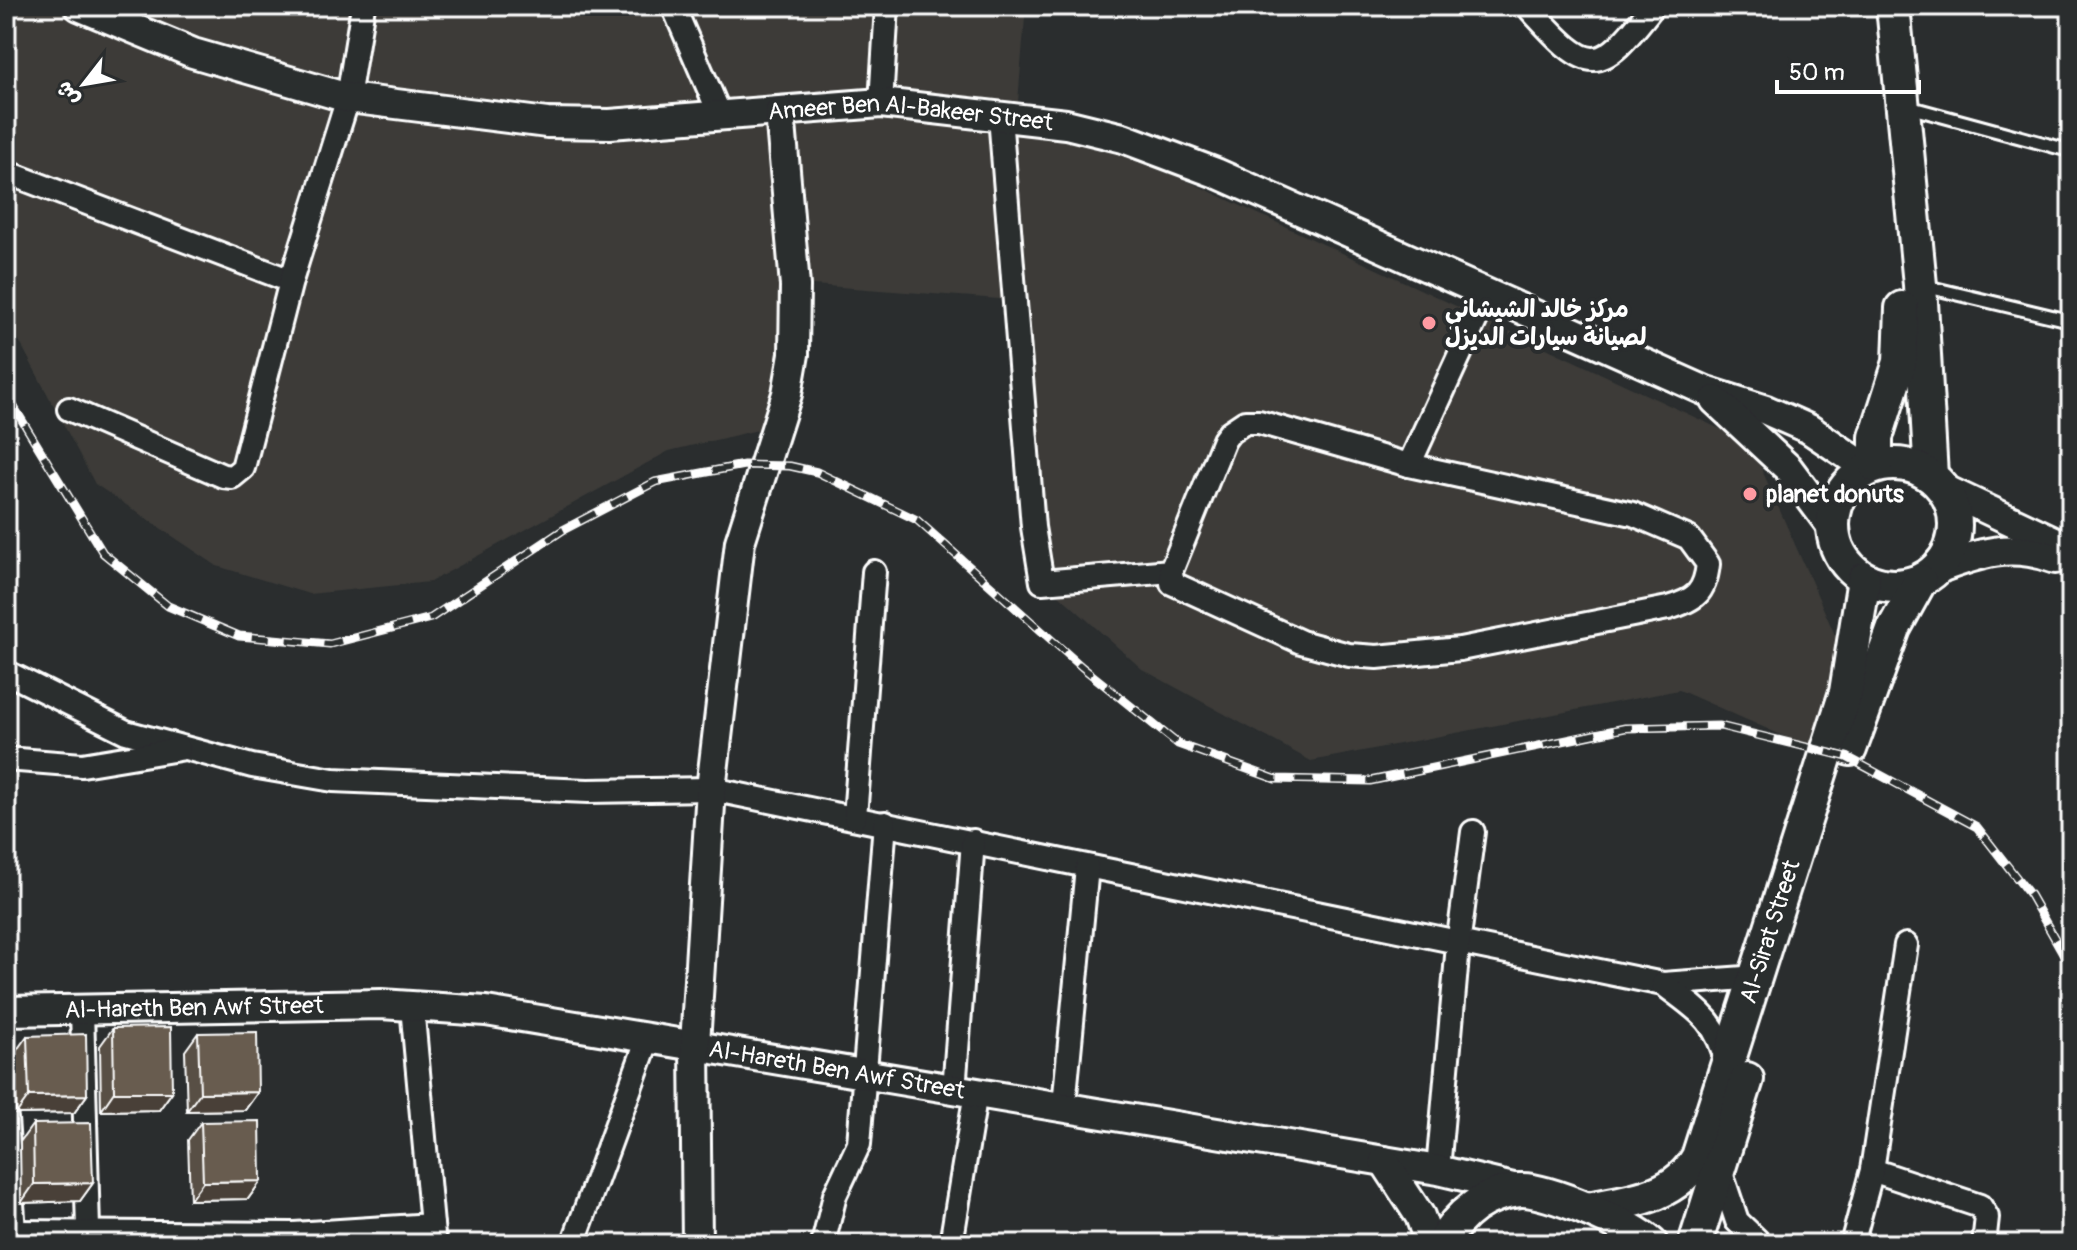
<svg xmlns="http://www.w3.org/2000/svg" width="2077" height="1250" viewBox="0 0 2077 1250" font-family="Pangolin,'Playpen Sans Arabic',sans-serif">
<rect width="100%" height="100%" fill="#2a2d2e"/>
<filter id="ink" filterUnits="userSpaceOnUse"><feTurbulence type="fractalNoise" baseFrequency=".0125" numOctaves="2"/><feDisplacementMap in="SourceGraphic" scale="16" xChannelSelector="R" yChannelSelector="G"/><feConvolveMatrix kernelMatrix="1 2 1 2 8 2 1 2 1" color-interpolation-filters="sRGB"/></filter>
<g filter="url(#ink)">
<path fill="#3c3b38" d="M6,6H1026L1018,102L1750,443L1839,644L1813,749L1679,690L1311,761L1142,669L1049,586L1012,300L800,284L762,429L669,451L430,582L309,594L217,566L95,484L6,316Z"/>
<g fill="none" stroke-linecap="round" stroke-linejoin="round">
<g stroke="#fff" stroke-width="17">
<g id="service">
<path d="M1905,106L2071,151"/>
<path d="M1924,286L2071,321"/>
</g>
</g>
<g stroke="#fff" stroke-width="28">
<g id="minor">
<path d="M673,6L721,117"/>
<path d="M1531,10C1590,75 1598,77 1653,6"/>
<path d="M881,103L887,6"/>
<path d="M1000,116L1033,527L1042,582L1171,571"/>
<path d="M6,172L291,281"/>
<path d="M69,409L223,476L232,477L243,468L291,281L348,98L363,6"/>
<path d="M1245,422H1259L1409,465L1633,514L1689,538L1708,564C1705,593 1695,600 1668,608L1460,649L1377,657L1349,655L1301,642L1172,583L1171,571L1224,440L1230,432Z"/>
<path d="M1409,465L1488,293"/>
<path d="M6,672L126,732L252,766L333,780L588,791L711,789L1663,984L1758,977"/>
<path d="M6,759L82,765L179,749"/>
<path d="M855,817L874,572"/>
<path d="M1663,984C1698,1010 1717,1020 1727,1064"/>
<path d="M412,1006L432,1225"/>
<path d="M82,1010L88,1230"/>
<path d="M954,1090L973,841"/>
<path d="M1064,1105L1087,867"/>
<path d="M6,1118L14,1232"/>
<path d="M1719,1167L1737,1221L1761,1244"/>
<path d="M1438,1170L1458,945L1473,832"/>
<path d="M1872,1170L1980,1206L1987,1217L1984,1244"/>
<path d="M14,1244V1232L294,1234L432,1225L434,1244"/>
<path d="M573,1244L649,1036"/>
<path d="M823,1244L835,1195L859,1144L885,823"/>
<path d="M951,1244L976,1092"/>
<path d="M1852,1244L1872,1170L1906,945"/>
</g>
</g>
<g stroke="#fff" stroke-width="34">
<g id="tertiary">
<path id="s1" d="M79,6L193,53L348,98L547,123L610,124L881,103L1066,124L1123,138L1216,173L1706,391L1766,410L1809,429L1868,469"/>
<path d="M1715,400L1788,468L1832,527"/>
<path d="M1944,489L2071,549"/>
<path d="M1937,569C1980,553 2011,542 2055,559"/>
<path id="s2" d="M6,1011L381,1004L486,1011L1438,1170L1522,1190"/>
<path d="M1384,1161L1420,1216L1430,1244"/>
<path d="M697,1244L695,1044L711,789L740,542L787,394L794,354L795,286L780,112"/>
</g>
</g>
<g stroke="#fff" stroke-width="38">
<g id="secondary">
<path d="M1893,6L1920,285L1931,476"/>
<circle cx="1894" cy="525" r="61"/>
<path d="M1876,466V437L1900,362L1902,308"/>
<path d="M1850,749L1894,628L1920,581"/>
<path id="s3" d="M1587,1209C1630,1201 1675,1198 1698,1157L1846,692L1864,579"/>
<path d="M1442,1244C1458,1214 1484,1193 1520,1190C1546,1188 1632,1226 1651,1244"/>
<path d="M1695,1244L1747,1079"/>
</g>
</g>
<use href="#service" stroke="#2a2d2e" stroke-width="11"/>
<use href="#minor" stroke="#2a2d2e" stroke-width="22"/>
<use href="#tertiary" stroke="#2a2d2e" stroke-width="28"/>
<use href="#secondary" stroke="#2a2d2e" stroke-width="32"/>
<g stroke="#fff" stroke-width="9">
<path id="rail" d="M6,394L103,553L168,606L239,636L330,644L431,618L563,530L655,482L744,465L790,466L817,472L917,520L1082,667L1178,744L1275,779L1370,781L1625,728L1720,726L1847,757L1977,827L2030,895L2071,967"/>
</g>
<use href="#rail" stroke="#2a2d2e" stroke-width="6" stroke-dasharray="18" stroke-linecap="butt"/>
</g>
<g fill="#594f44" stroke="#fff" stroke-width="2">
<path d="M113,1028L172,1092L159,1110L101,1111L100,1046Z"/>
<path d="M198,1033L258,1092L245,1110L187,1111L185,1051Z"/>
<path d="M27,1036L87,1095L74,1113L16,1114L14,1054Z"/>
<path d="M201,1122L261,1181L248,1199L190,1200L188,1140Z"/>
<path d="M33,1124L93,1183L80,1201L21,1203L20,1142Z"/>
</g>
<g fill="#484037" stroke="#fff" stroke-width="2">
<path d="M114,1092H172L159,1110L101,1111Z"/>
<path d="M258,1092L245,1110L187,1111L200,1093Z"/>
<path d="M87,1095L74,1113L16,1114L29,1096Z"/>
<path d="M261,1181L248,1199L190,1200L203,1182Z"/>
<path d="M93,1183L80,1201L21,1203L34,1184Z"/>
</g>
<g fill="#675c4f" stroke="#fff" stroke-width="2">
<path d="M171,1027L172,1092H114L113,1028Z"/>
<path d="M257,1032L258,1092L200,1093L198,1033Z"/>
<path d="M86,1034L87,1095L29,1096L27,1036Z"/>
<path d="M260,1121L261,1181L203,1182L201,1122Z"/>
<path d="M91,1123L93,1183L34,1184L33,1124Z"/>
<path d="M6,1174H8L11,1232H6Z"/>
</g>
</g>
<g fill="#ff9aa2" stroke="#2a2d2e" stroke-width="3">
<circle cx="1429" cy="323" r="8"/>
<circle cx="1750" cy="494" r="8"/>
</g>
<g text-anchor="middle" stroke-width="8" stroke-linejoin="round" paint-order="stroke">
<g font-size="24" fill="#fff" stroke="#2a2d2e">
<text dy="8" stroke="none"><textPath href="#s1" startOffset="850">Ameer Ben Al-Bakeer Street</textPath></text>
<text dy="8" stroke="none"><textPath href="#s3" startOffset="364">Al-Sirat Street</textPath></text>
<text dy="8" stroke="none"><textPath href="#s2" startOffset="188">Al-Hareth Ben Awf Street</textPath></text>
<text dy="8" stroke="none"><textPath href="#s2" startOffset="836">Al-Hareth Ben Awf Street</textPath></text>
</g>
<g font-size="24" font-weight="bold" fill="#fff" stroke="#2a2d2e" text-anchor="start">
<text x="1445" y="317">مركز خالد الشيشاني<tspan x="1445" dy="28">لصيانة سيارات الديزل</tspan></text>
<text x="1766" y="502">planet donuts</text>
</g>
</g>
<rect width="2077" height="1250" fill="none" stroke="#2a2d2e" stroke-width="32"/>
<rect x="16" y="16" width="2045" height="1218" fill="none" stroke="#fff" stroke-width="3" filter="url(#ink)"/>
<g transform="translate(84 84) rotate(239)" stroke="#2a2d2e" stroke-width="6" paint-order="stroke">
<path d="M0-6L14 30L0 20L-14 30Z" fill="#ffffff"/>
<text y="-12" font-size="22" font-weight="bold" text-anchor="middle" fill="#ffffff">ش</text>
</g>
<path d="M1777 80v12h142v-12" fill="none" stroke="#ffffff" stroke-width="4"/>
<text x="1789" y="80" font-size="24" fill="#ffffff" stroke="#2a2d2e" stroke-width="6" paint-order="stroke">50 m</text>
</svg>
